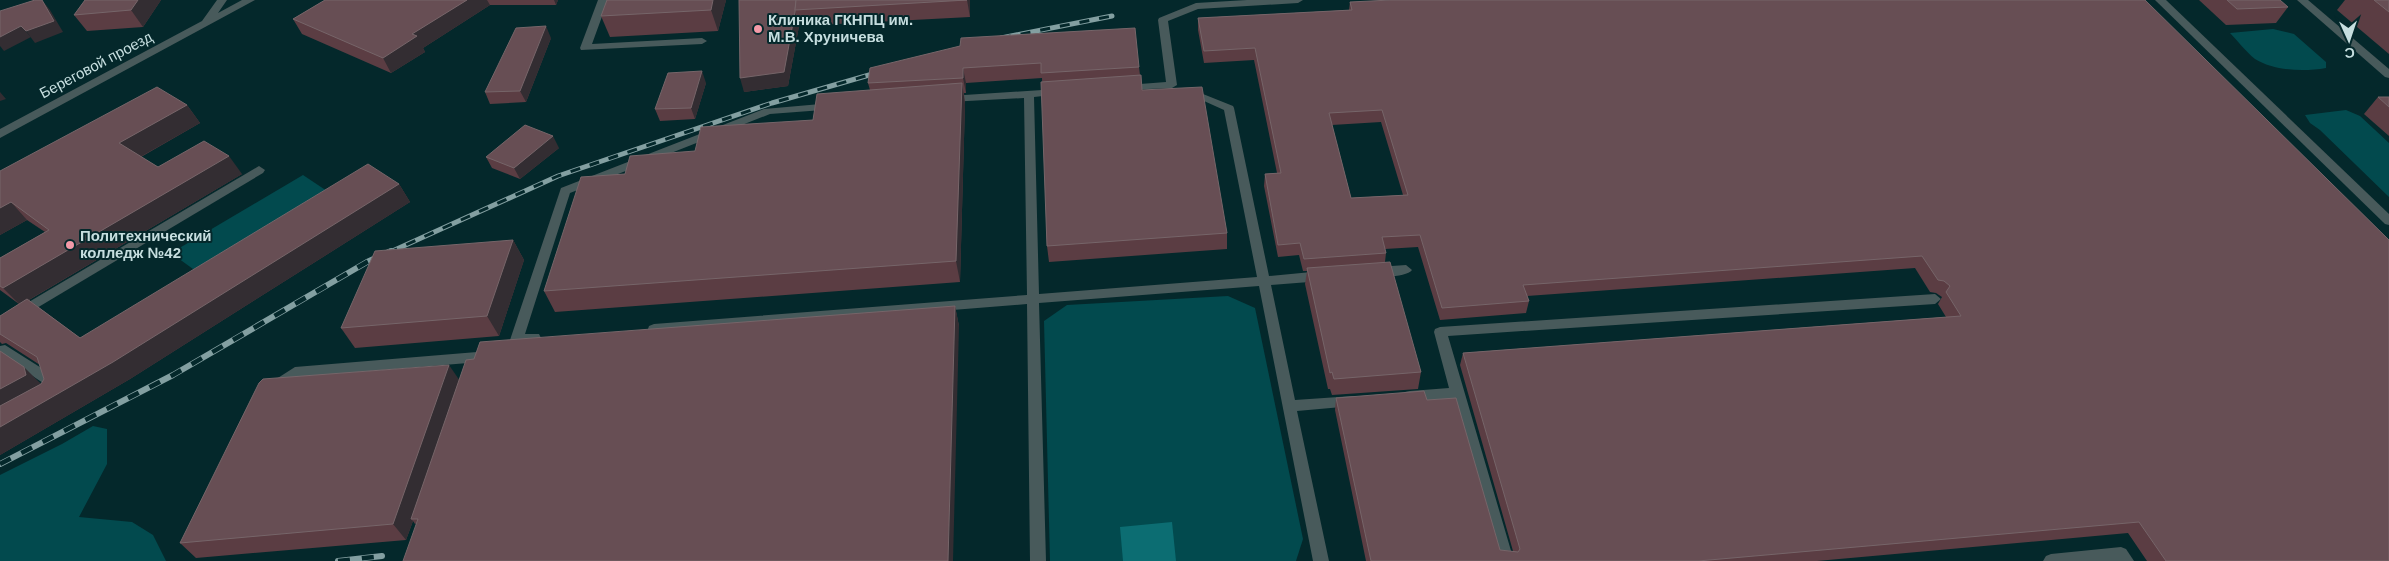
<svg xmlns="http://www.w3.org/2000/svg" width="2389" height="561" viewBox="0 0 2389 561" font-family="Arial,sans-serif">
<rect width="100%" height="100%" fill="#04282b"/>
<g fill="#024a4e">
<path d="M2273,29L2294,34L2326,62V68C2304,72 2274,71 2255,59C2246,52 2238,41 2230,33Z"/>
<path d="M2346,110L2360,116L2389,143V197L2320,130L2310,123L2305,115Z"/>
<path d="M303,175L336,197L204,277L171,253Z"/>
<path d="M1228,296L1255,308L1303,539L1296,561H1050L1044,321L1067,305Z"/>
<path d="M93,426L107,429V464L79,517L132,522L153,535L166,561H0V475L62,444Z"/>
</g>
<path fill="#0c6d72" d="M1172,522L1176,561H1123L1120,527Z"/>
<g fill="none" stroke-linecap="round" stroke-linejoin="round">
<g fill="#485a5b" fill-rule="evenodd">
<path d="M217,0H227L218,13L242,0H255L0,138V129L202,21Z"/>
<path d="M598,0H608L592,44L702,38L707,41L702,44L581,50L580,48Z"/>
<path d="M1247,0H1303L1298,3L1198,9L1168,21L1177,85L1172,88L1123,90L1122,88L1123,86L1127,85L1166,82L1158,20L1159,18L1196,3Z"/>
<path d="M2155,0H2166L2389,214V225L2385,224Z"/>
<path d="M2297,0H2308L2389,69V78L2385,77Z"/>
<path d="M1057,89L1062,92L1061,94L1034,97L1039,294L1257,277L1224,110L1184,92L1189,89L1193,90L1233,106L1234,108L1269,276L1322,271L1328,276L1322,281L1271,285L1295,400L1353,396L1358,397L1360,401L1358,405L1353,406L1297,411L1329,561H1313L1259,286L1039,303L1046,561H1030L1027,304L654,334L649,332L648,329L649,326L654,324L1027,295L1024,98L949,102L944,99L949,96Z"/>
<path d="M832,103L836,105L837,107L836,109L770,114L570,193L525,334H539L541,338L539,342C531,344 520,346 512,344L510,340L561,188L764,109Z"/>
<path d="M259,166L265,170L263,173L0,330V319Z"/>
<path d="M1406,265L1412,270C1407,277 1376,279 1371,272L1377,267Z"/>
<path d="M1935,294L1941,299L1935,304L1448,336L1514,561H1498L1452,399L1410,401L1405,400L1403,396L1405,392L1410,391L1449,388L1434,332L1435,329L1440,327Z"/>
<path d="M5,345L54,376L58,388L56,392H46L43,383L0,354V346Z"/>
<path d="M477,352L482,353L484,357L477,375H467L465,371L468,363L298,377C290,383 281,394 270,391L268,387L270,383L295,367Z"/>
<path d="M2121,547L2126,549L2134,561H2043L2046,556L2051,554Z"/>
</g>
<g stroke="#839fa1" stroke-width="5">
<g id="rail-far1">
<path d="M1001,38L1112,16"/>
<path d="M388,253L558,176L772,103L883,71"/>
</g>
</g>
<g stroke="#839fa1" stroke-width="6">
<g id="rail">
<path d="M0,464L173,375L367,262L391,251"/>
<path d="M338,561L382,556"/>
</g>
</g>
<use href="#rail-far1" stroke="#04282b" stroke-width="3" stroke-dasharray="10" stroke-linecap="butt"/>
<use href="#rail" stroke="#04282b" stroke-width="4.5" stroke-dasharray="12" stroke-linecap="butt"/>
</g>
<g fill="#5b3d43" fill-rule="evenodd">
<path d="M85,0H161L143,27L87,31L74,15Z"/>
<path d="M325,0H558L556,5H490L423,48L425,52L391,73L302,34L293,19Z"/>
<path d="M726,0L718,31L610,37L601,16Z"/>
<path d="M739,0H970V17L799,26L788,86L744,92Z"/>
<path d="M2145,0L2389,561H2147L2128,533L1817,561H1366L1335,410L1336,398L1427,400L1500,550L1513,551L1460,365L1463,353L1946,317L1938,304L1942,297L1936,293L1930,292L1915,268L1527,296L1529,301L1526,313L1440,320L1418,247L1385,249L1386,253L1385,262L1421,372L1418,389L1332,395L1330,389H1328L1305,284L1307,271H1303L1299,255L1278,257L1264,186L1265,174L1277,173L1254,60L1204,63L1198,30V18L1349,10L1350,2ZM1381,122L1403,195L1351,198L1332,125Z"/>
<path d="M2199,0H2280L2288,7L2276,23L2226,25Z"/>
<path d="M2345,0H2389V54L2337,10Z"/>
<path d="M551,38L526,102L490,104L485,92Z"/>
<path d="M960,46L1139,67L1140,75L1142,90L1227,233V249L1049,262L1047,246L1042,78L966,83V93H964L965,104L960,282L555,312L544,291L625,174L695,151L813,120L870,90L868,83Z"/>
<path d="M706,83L695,119L660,121L655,109Z"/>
<path d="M2378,97H2389V136L2364,114Z"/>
<path d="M187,105L200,123L141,157L158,167L242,174L29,300L80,338L399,184L410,202L130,379L0,455V351L41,384L44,379L40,365L6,343L2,344L0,342V316L19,304L0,290V258L45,232L27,220L0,235V171Z"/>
<path d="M559,148L520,179L492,168L486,157Z"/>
<path d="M513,240L524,260L499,336L355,348L341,328Z"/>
<path d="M955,306L959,326L415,524L413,521L406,540L196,558L180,543L459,379Z"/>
</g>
<g fill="#332d32">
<path d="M42,0L50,10L63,32L35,43L26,31Z"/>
<path d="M138,0H161L143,27L131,10Z"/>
<path d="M467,0H487L490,5L423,48L425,52L391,73L383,58L412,34Z"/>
<path d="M554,0H558L556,5Z"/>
<path d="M713,0H726L718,31L711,10Z"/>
<path d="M967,0H970V17Z"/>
<path d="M795,12L799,26L788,86L744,92L740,78Z"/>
<path d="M21,26L31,37L4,51L0,46V37Z"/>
<path d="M546,26L551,38L526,102L520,91Z"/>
<path d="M963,68L966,83V93L963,78Z"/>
<path d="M702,71L706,83L695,119L691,108Z"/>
<path d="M962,83L965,104L960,282L956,261Z"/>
<path d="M0,92L6,99L0,101Z"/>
<path d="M187,105L200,123L133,161L119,143Z"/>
<path d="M553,136L559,148L520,179L514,168Z"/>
<path d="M229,156L242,174L20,305L3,288Z"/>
<path d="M399,184L410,202L130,379L0,455V427Z"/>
<path d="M11,202L27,220L0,235V208Z"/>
<path d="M513,240L524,260L499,336L487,316Z"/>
<path d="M955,306L959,326L953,561H948Z"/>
<path d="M449,365L460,381L411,519L413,521L406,540L393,524Z"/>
<path d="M24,367L41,384L0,417V389Z"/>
</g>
<g fill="#674e54" stroke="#766569" fill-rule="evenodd">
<path d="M35,0H42L54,21L26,31L21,26L0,37V11Z"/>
<path d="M85,0H138L131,10L74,15Z"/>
<path d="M325,0H467L412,34L417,36L383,58L293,19Z"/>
<path d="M607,0H713L711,10L601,16Z"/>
<path d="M739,0H796L795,10V12L784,72L740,78Z"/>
<path d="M796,0H967L795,10Z"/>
<path d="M1391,0H2145L2389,240V561H2166L2139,522L1698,561H1371L1336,398L1424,391L1427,400L1456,398L1500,550L1518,552L1520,549L1463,353L1961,316L1946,292L1950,286L1944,281L1938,280L1922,256L1523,285L1529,301L1442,308L1420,235L1382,237L1386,253L1304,259L1300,243L1278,245L1265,174L1281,173L1255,48L1204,51L1198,18L1352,10L1350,2ZM1382,110L1408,195L1351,198L1329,113Z"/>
<path d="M2227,0H2280L2288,7L2237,9Z"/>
<path d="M2374,0H2389V12Z"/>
<path d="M546,26L520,91L485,92L516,28Z"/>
<path d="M1135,28L1139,67L1041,73V63L963,68V78L868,83L870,68L960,46L961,38Z"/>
<path d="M702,71L691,108L655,109L668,73Z"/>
<path d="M1141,75L1142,90L1202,87L1227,233L1047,246L1041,82Z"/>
<path d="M962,83L956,261L544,291L581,177L625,174L630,156L695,151L701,127L813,120L817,94Z"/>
<path d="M157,87L187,105L119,143L158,167L204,141L229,156L3,288L0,286V258L49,230L11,202L0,208V171Z"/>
<path d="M2378,97H2389V107Z"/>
<path d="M525,125L553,136L514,168L486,157Z"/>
<path d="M368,164L399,184L113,362L0,427V406L41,384L44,379L37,357L0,334V316L27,299L80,338Z"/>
<path d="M513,240L487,316L341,328L375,251Z"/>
<path d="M1390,262L1421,372L1334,379L1332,372L1330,373L1307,268Z"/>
<path d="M955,306L948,561H403L418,519H411L466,360L474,359L480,342Z"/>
<path d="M0,351L24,367L26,375L0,389Z"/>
<path d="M449,365L393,524L180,543L259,383L263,379Z"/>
</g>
<g fill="#f39aa8" stroke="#04282b" stroke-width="2">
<circle cx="758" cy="29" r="5"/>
<circle cx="70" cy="245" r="5"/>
</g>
<g text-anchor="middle" stroke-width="4" stroke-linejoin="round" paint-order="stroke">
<g font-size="15" font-weight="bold" fill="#c6dedf" stroke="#04282b" text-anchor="start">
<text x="768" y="25">Клиника ГКНПЦ им.<tspan x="768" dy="17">М.В. Хруничева</tspan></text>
<text x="80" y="241">Политехнический<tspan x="80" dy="17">колледж №42</tspan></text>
</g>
<g font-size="15" fill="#c6dedf" stroke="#04282b">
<text transform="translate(96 65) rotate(-28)" y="5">Береговой проезд</text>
</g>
</g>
<g transform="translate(2349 40) rotate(177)" stroke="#04282b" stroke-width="4" paint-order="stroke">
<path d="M0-4L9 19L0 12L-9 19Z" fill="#c6dedf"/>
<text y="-8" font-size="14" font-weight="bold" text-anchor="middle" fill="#c6dedf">С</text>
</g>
</svg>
